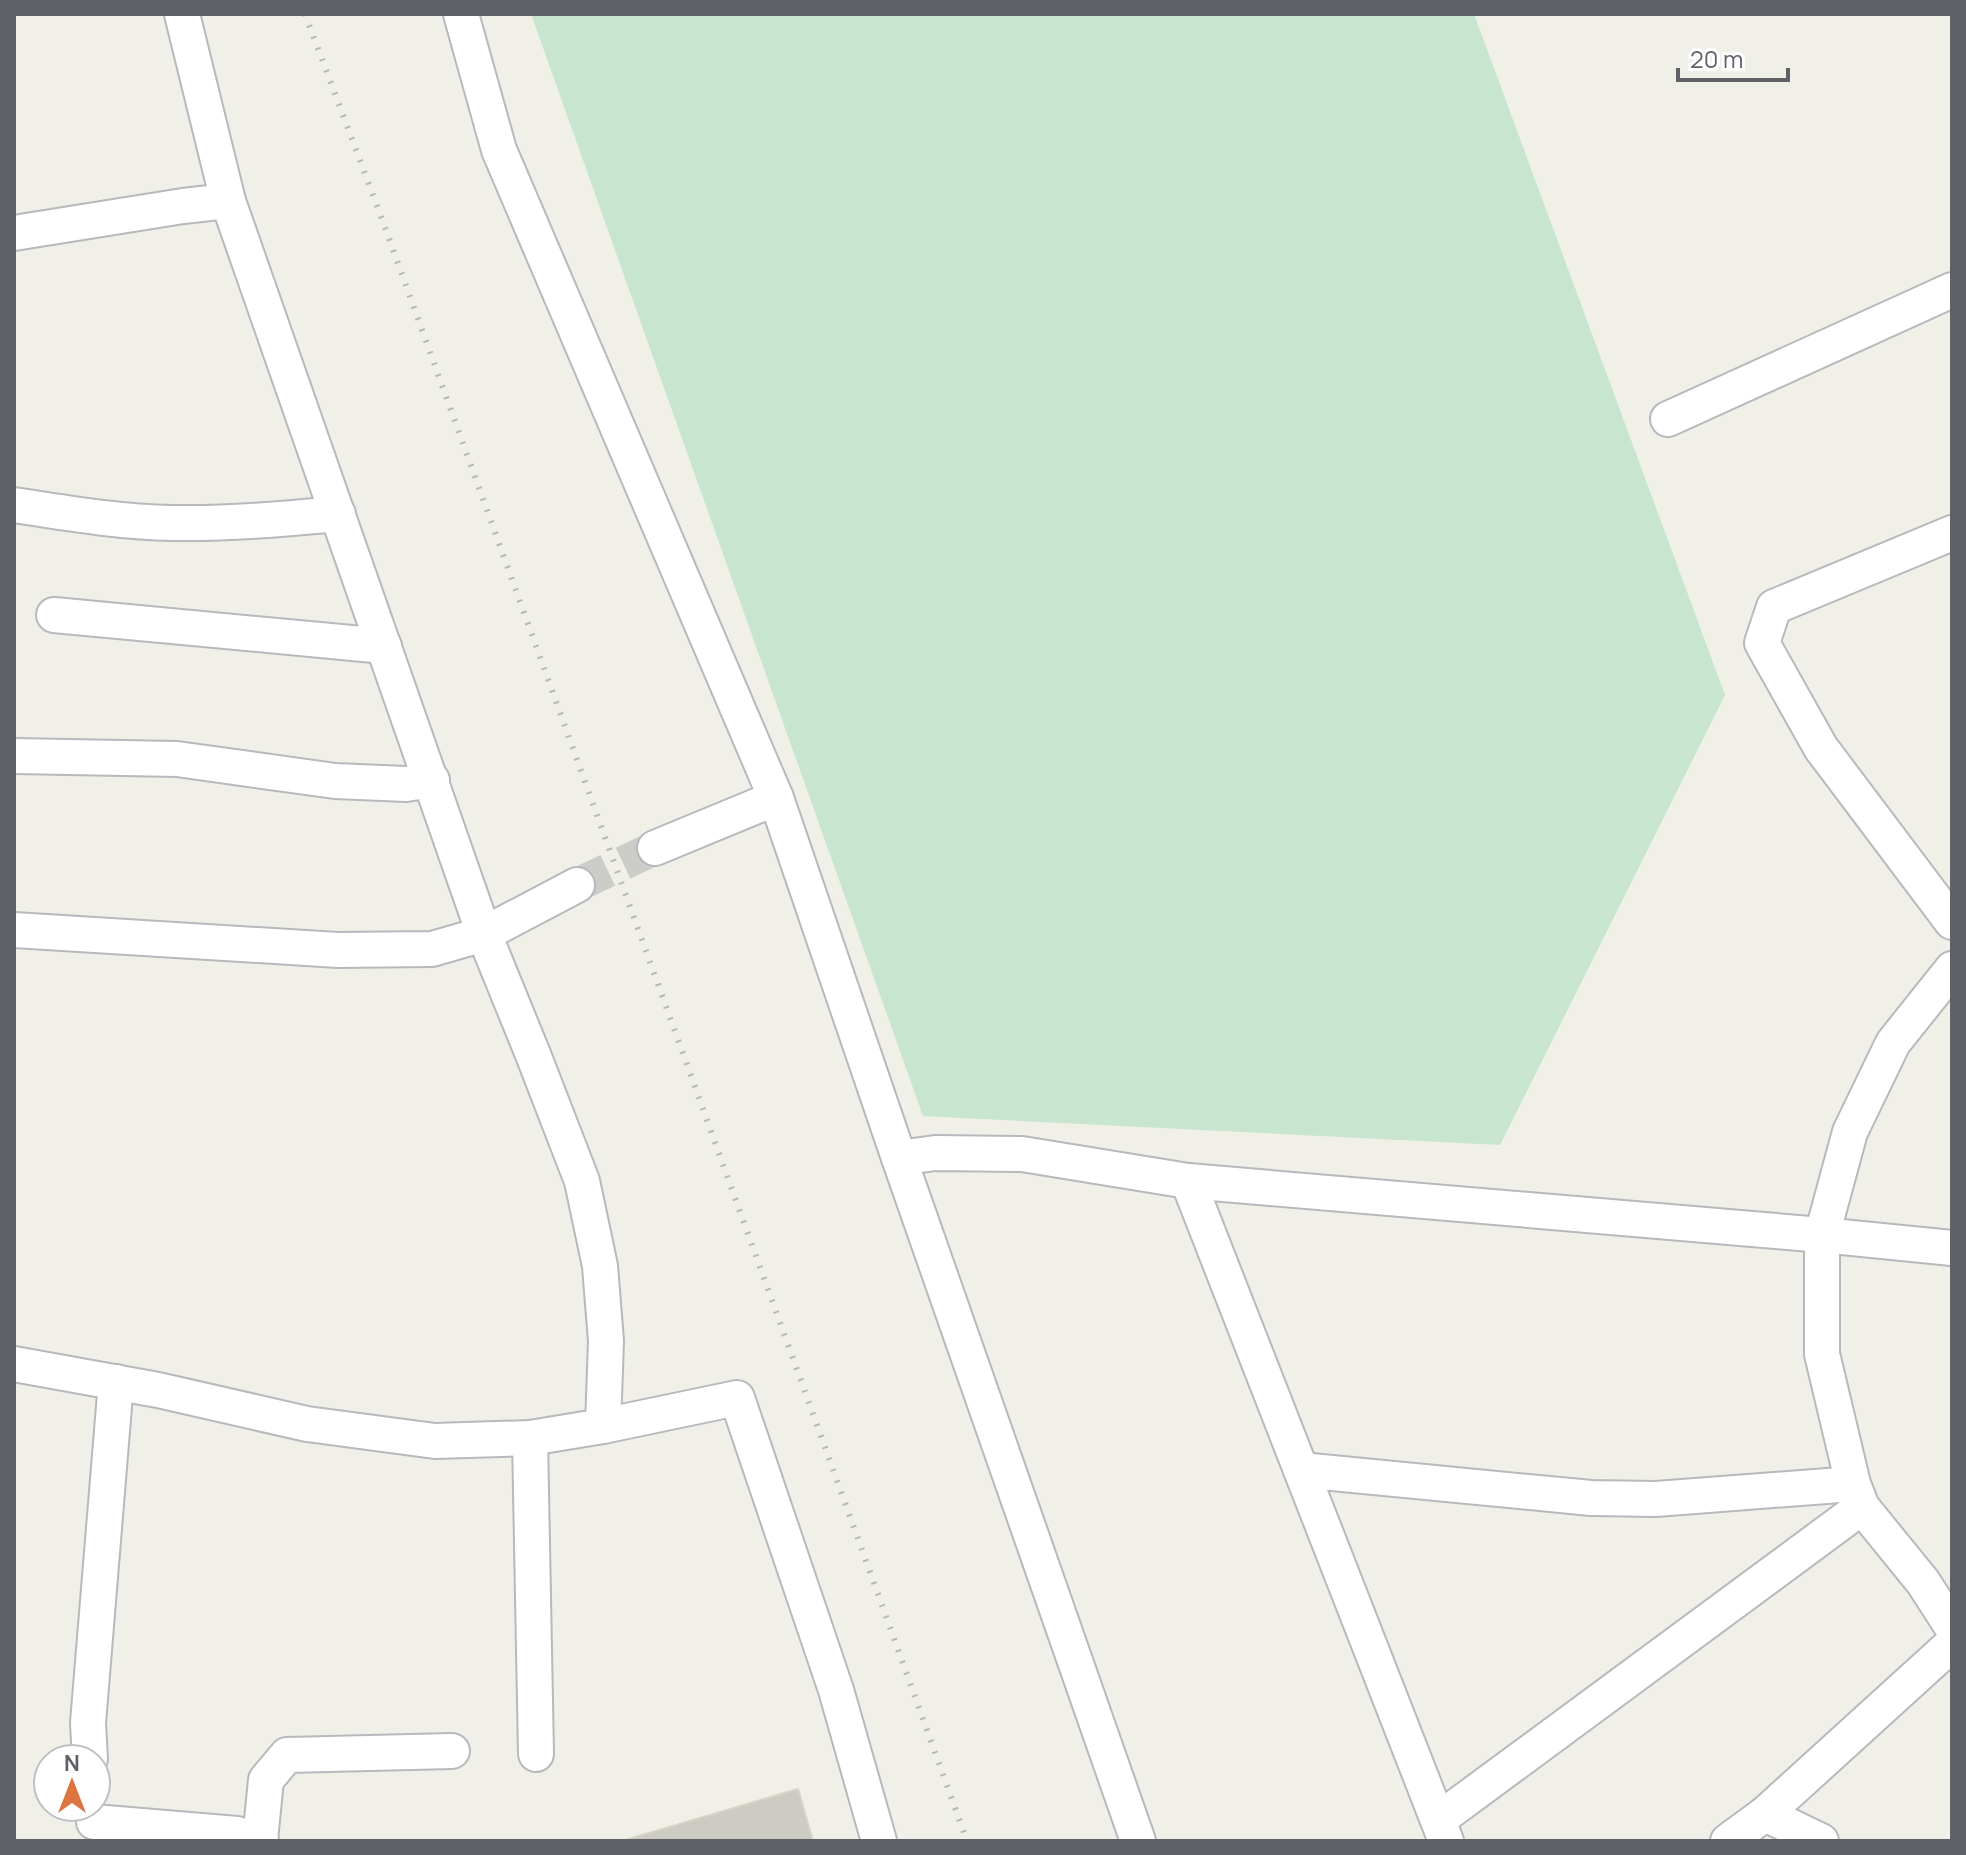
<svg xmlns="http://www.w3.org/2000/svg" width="1966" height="1855" viewBox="0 0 1966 1855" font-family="Manrope,sans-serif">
<rect width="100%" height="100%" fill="#f0f0e8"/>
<path fill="#c7e5cf" d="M531,14H1474L1725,695L1500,1145L923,1116Z"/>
<path fill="#cccbc4" stroke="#d5d4c7" stroke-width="2" d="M798,1789L813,1841H622Z"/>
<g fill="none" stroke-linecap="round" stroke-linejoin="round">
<path stroke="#ccccc8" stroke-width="34" stroke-dasharray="34 17" stroke-linecap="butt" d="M577,885L655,848"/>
<g stroke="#b8b8bd" stroke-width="38">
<g id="street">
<path d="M182,14L228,201L484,934L534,1057L582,1181L600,1266L606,1341L603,1426"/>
<path d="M461,14L499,150L776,798L899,1158L935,1153L1022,1154L1188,1181L1822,1235L1952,1248"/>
<path d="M14,233L183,206L228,201"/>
<path d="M1668,419L1952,290"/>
<path d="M14,505C66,513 119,522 173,523C228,524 283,519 338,514"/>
<path d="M1952,533L1774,607L1762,643L1821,748L1952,922"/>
<path d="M54,615L384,646"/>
<path d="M14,756L177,759L335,781L406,784L432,780"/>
<path d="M655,848L776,798"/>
<path d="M14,930L338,950L432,949L484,934L577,885"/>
<path d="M1952,969L1893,1043L1850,1132L1822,1235V1354L1853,1484L1862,1507L1923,1582L1952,1627"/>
<path d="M899,1158L1138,1841"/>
<path d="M1188,1181L1446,1841"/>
<path d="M14,1364L158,1390L307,1424L435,1441L530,1438L603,1426L737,1398L836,1690L879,1841"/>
<path d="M530,1438L536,1754"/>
<path d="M1301,1470L1591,1498L1656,1499L1853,1484"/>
<path d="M90,1759L88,1723L116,1382"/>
<path d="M1765,1814L1821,1841"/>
<path d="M1438,1820L1862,1507"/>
<path d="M94,1822L237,1834L261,1841"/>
<path d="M260,1840L266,1780L287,1755L452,1751"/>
<path d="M1728,1841L1765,1814L1952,1644"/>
</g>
</g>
<use href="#street" stroke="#fff" stroke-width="34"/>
<path stroke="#b8b8b9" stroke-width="6" stroke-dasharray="2 10" stroke-linecap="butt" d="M305,14L382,219L967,1841"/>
</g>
<rect width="1966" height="1855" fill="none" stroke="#5f6167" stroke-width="32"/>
<g transform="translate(72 1783)"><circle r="38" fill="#ffffff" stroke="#bfc0c2" stroke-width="2"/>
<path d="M0-6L14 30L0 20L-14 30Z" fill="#dd7541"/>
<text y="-12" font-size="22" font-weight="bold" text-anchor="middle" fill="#5f6167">N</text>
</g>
<path d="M1678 68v12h110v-12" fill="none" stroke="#5f6167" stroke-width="4"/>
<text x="1690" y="68" font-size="24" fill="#5f6167" stroke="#ffffff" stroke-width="6" paint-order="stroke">20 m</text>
</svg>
